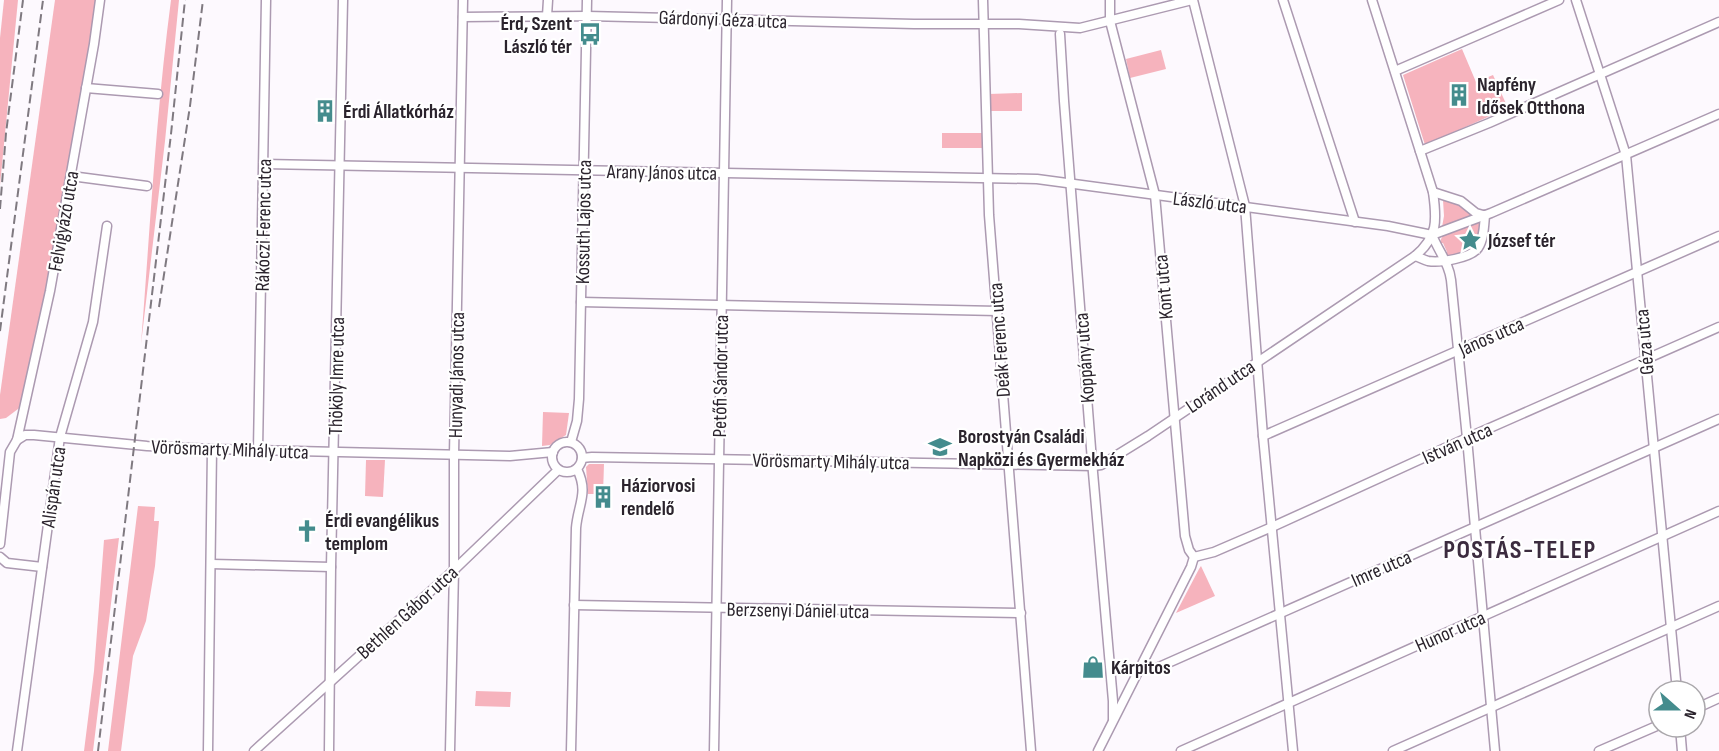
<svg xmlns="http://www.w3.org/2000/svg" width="1719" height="751" viewBox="0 0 1719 751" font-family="'Sofia Sans Condensed',sans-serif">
<rect width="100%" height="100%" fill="#fdf9fe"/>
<g fill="#f6b3bd">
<path d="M4,0H18L0,185V38Z"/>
<path d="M55,0H97L92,44L46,296L22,406L6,418L0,419V395Z"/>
<path d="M171,0H179L165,141L141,344C150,229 156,114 171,0Z"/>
<path d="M1462,49L1476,82L1493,75L1508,108L1425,145L1403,75Z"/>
<path d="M1161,50L1166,69L1130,78L1126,59Z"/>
<path d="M1022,93V111H989V94Z"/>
<rect x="942" y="133" width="40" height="15"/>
<path d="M1443,200L1459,204L1472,215L1442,227L1444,216Z"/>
<path d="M1476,222L1481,223L1476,248L1449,258L1444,254L1447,252L1443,243L1440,244L1441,239L1443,236Z"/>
<path d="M543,412L569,413L566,435L550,445L542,446Z"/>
<path d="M366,460H385L383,497L365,496Z"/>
<path d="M589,464H604L603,494H588L586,467Z"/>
<path d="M138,506L155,507L154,521H159L155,566L146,621L133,656L121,751H108Z"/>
<path d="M119,538L93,751H84L94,671L104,540Z"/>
<path d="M1201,566L1215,596L1176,613L1199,569Z"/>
<path d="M476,691L511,692L510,707L475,706Z"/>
</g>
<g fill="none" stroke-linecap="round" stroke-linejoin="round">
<g stroke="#ac9ab1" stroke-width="11">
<g id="minor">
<path d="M983,0L989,215L1031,751"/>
<path d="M1110,0V21L1155,195L1185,536L1189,550L1194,557"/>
<path d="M1193,0L1245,206L1263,436L1293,751"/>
<path d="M1283,0L1355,222"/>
<path d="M1576,0L1626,155L1677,691"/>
<path d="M547,16L548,0"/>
<path d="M463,17L587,16L914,24H1019L1080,28L1192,0"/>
<path d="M1060,34L1064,101L1092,461L1113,701V719"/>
<path d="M1395,71L1559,0"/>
<path d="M86,88L158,94"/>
<path d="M1420,151L1489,123L1719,22"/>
<path d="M264,164L1037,179L1388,226L1432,235L1491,213L1719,114"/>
<path d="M71,176L147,186"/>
<path d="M1433,192L1461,201L1476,213L1483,215"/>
<path d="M1432,235C1439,252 1449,263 1451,280L1467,438L1495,751"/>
<path d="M1415,256C1419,257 1424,260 1428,261C1440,263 1471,258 1478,248C1484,239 1484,226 1485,215"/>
<path d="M581,302L998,311"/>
<path d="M1263,436L1719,236"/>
<path d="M17,440L25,435H34L147,446L212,449L510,456L553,452"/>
<circle cx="567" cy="457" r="15"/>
<path d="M571,442L577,421L579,399L587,0"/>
<path d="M258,450L266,0"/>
<path d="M582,458L592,457L1093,466L1101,465L1148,436L1415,256C1438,237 1437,220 1433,192L1372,0"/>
<path d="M0,544L10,452L17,440L50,291L94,44L100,0"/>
<path d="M0,557L7,563L42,567"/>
<path d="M1194,557L1214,552L1272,527L1467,438L1719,327"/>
<path d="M211,564L331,567"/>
<path d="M574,605L1021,613"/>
<path d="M1142,666L1153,669L1159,667L1719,419"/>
<path d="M1695,709L1719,698"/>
<path d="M1680,727L1682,751"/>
<path d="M17,751L60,437L93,322L107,226"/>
<path d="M208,751L212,449"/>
<path d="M254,751L454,570L558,470"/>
<path d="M329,751L331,567L343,0"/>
<path d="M450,751L454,570V455L463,0"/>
<path d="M571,751L576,528C578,504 589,493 577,469"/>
<path d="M714,751L727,0"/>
<path d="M1098,751L1191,567L1194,557"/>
<path d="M1181,751L1719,511"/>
<path d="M1393,751L1719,606"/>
<path d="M1599,751L1659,725"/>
</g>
</g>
<use href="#minor" stroke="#fff" stroke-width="8"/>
<g stroke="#7f7980" stroke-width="2" stroke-dasharray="9 4.5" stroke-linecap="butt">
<path d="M0,209L6,133L23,0"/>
<path d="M159,307L190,106L203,0"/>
<path d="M0,331L43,0"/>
<path d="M98,751L171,134L185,0"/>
</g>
</g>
<defs>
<g id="bus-bare" transform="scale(1.8)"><path d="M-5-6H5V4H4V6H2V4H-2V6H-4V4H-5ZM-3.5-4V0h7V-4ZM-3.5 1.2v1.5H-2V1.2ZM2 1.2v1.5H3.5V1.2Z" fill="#448c8d" stroke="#fff" stroke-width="2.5" paint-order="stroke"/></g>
<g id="building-bare" transform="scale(1.8)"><path d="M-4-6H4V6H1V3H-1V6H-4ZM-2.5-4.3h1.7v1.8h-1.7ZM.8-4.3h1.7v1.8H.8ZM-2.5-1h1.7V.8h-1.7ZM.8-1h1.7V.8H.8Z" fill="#448c8d" stroke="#fff" stroke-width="2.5" paint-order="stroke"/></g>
<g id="sight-bare" transform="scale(1.8)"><path d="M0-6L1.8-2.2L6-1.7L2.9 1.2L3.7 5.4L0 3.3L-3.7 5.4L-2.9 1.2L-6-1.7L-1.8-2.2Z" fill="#448c8d" stroke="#fff" stroke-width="2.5" paint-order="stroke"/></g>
<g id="school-bare" transform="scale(1.8)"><path d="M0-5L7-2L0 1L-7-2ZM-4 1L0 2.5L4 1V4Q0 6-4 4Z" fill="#448c8d" stroke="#fff" stroke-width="2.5" paint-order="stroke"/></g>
<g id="church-bare" transform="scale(1.8)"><path d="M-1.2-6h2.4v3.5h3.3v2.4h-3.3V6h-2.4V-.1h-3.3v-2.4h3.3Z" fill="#448c8d" stroke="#fff" stroke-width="2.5" paint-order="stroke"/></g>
<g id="shop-bare" transform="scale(1.8)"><path d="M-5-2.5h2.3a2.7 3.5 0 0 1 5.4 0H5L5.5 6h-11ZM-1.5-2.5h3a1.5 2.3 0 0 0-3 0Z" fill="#448c8d" stroke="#fff" stroke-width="2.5" paint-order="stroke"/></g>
</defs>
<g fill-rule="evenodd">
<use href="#bus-bare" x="590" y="34"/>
<use href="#building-bare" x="1459" y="95"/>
<use href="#building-bare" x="325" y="111"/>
<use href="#sight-bare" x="1470" y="240"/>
<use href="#school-bare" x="940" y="447"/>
<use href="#building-bare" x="603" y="497"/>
<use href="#church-bare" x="307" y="531"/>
<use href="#shop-bare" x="1093" y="667"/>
</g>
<g text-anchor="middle" stroke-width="4.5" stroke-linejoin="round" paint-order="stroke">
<g font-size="20" fill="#2b242d" stroke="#fff">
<text transform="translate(723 19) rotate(2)" y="7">Gárdonyi Géza utca</text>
<text transform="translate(662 172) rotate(1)" y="7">Arany János utca</text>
<text transform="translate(1210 202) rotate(7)" y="7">László utca</text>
<text transform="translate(63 221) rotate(-80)" y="7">Felvigyázó utca</text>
<text transform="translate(583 222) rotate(-89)" y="7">Kossuth Lajos utca</text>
<text transform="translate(263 225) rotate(-89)" y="7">Rákóczi Ferenc utca</text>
<text transform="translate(1163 287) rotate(-95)" y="7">Kont utca</text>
<text transform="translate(1491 336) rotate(-24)" y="7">János utca</text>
<text transform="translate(999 340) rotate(-94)" y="7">Deák Ferenc utca</text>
<text transform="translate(1644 342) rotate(-95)" y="7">Géza utca</text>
<text transform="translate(1084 358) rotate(-94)" y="7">Koppány utca</text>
<text transform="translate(456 375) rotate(-89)" y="7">Hunyadi János utca</text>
<text transform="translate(336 376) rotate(-89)" y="7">Thököly Imre utca</text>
<text transform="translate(720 376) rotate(-89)" y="7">Petőfi Sándor utca</text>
<text transform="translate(1220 386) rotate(-34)" y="7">Loránd utca</text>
<text transform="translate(1457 443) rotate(-24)" y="7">István utca</text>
<text transform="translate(230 449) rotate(2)" y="7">Vörösmarty Mihály utca</text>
<text transform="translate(831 461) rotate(1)" y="7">Vörösmarty Mihály utca</text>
<text transform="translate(53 487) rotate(-82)" y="7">Alispán utca</text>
<text transform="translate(1381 568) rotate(-24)" y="7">Imre utca</text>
<text transform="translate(798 610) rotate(1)" y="7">Berzsenyi Dániel utca</text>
<text transform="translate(407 612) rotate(-42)" y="7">Bethlen Gábor utca</text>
<text transform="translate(1450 631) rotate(-24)" y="7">Hunor utca</text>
</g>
<g font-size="20" font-weight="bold" fill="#2b242d" stroke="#fff" text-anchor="start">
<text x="572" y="30" text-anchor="end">Érd, Szent<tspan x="572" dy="23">László tér</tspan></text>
<text x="1477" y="91">Napfény<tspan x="1477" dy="23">Idősek Otthona</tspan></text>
<text x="343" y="118">Érdi Állatkórház</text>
<text x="1488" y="247">József tér</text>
<text x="958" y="443">Borostyán Családi<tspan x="958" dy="23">Napközi és Gyermekház</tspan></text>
<text x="621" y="492">Háziorvosi<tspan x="621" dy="23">rendelő</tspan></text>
<text x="325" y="527">Érdi evangélikus<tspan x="325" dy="23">templom</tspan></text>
<text x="1111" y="674">Kárpitos</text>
</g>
<g font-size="26" font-weight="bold" letter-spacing="1.5" fill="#3c2c3f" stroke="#fff">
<text x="1520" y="558">POSTÁS-TELEP</text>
</g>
</g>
<g transform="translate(1677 709) rotate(111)"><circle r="28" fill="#ffffff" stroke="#aaa7ab" stroke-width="1.5"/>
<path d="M0-4.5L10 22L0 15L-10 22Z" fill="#448c8d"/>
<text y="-9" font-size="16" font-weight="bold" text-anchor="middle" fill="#2b242d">N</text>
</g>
</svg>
